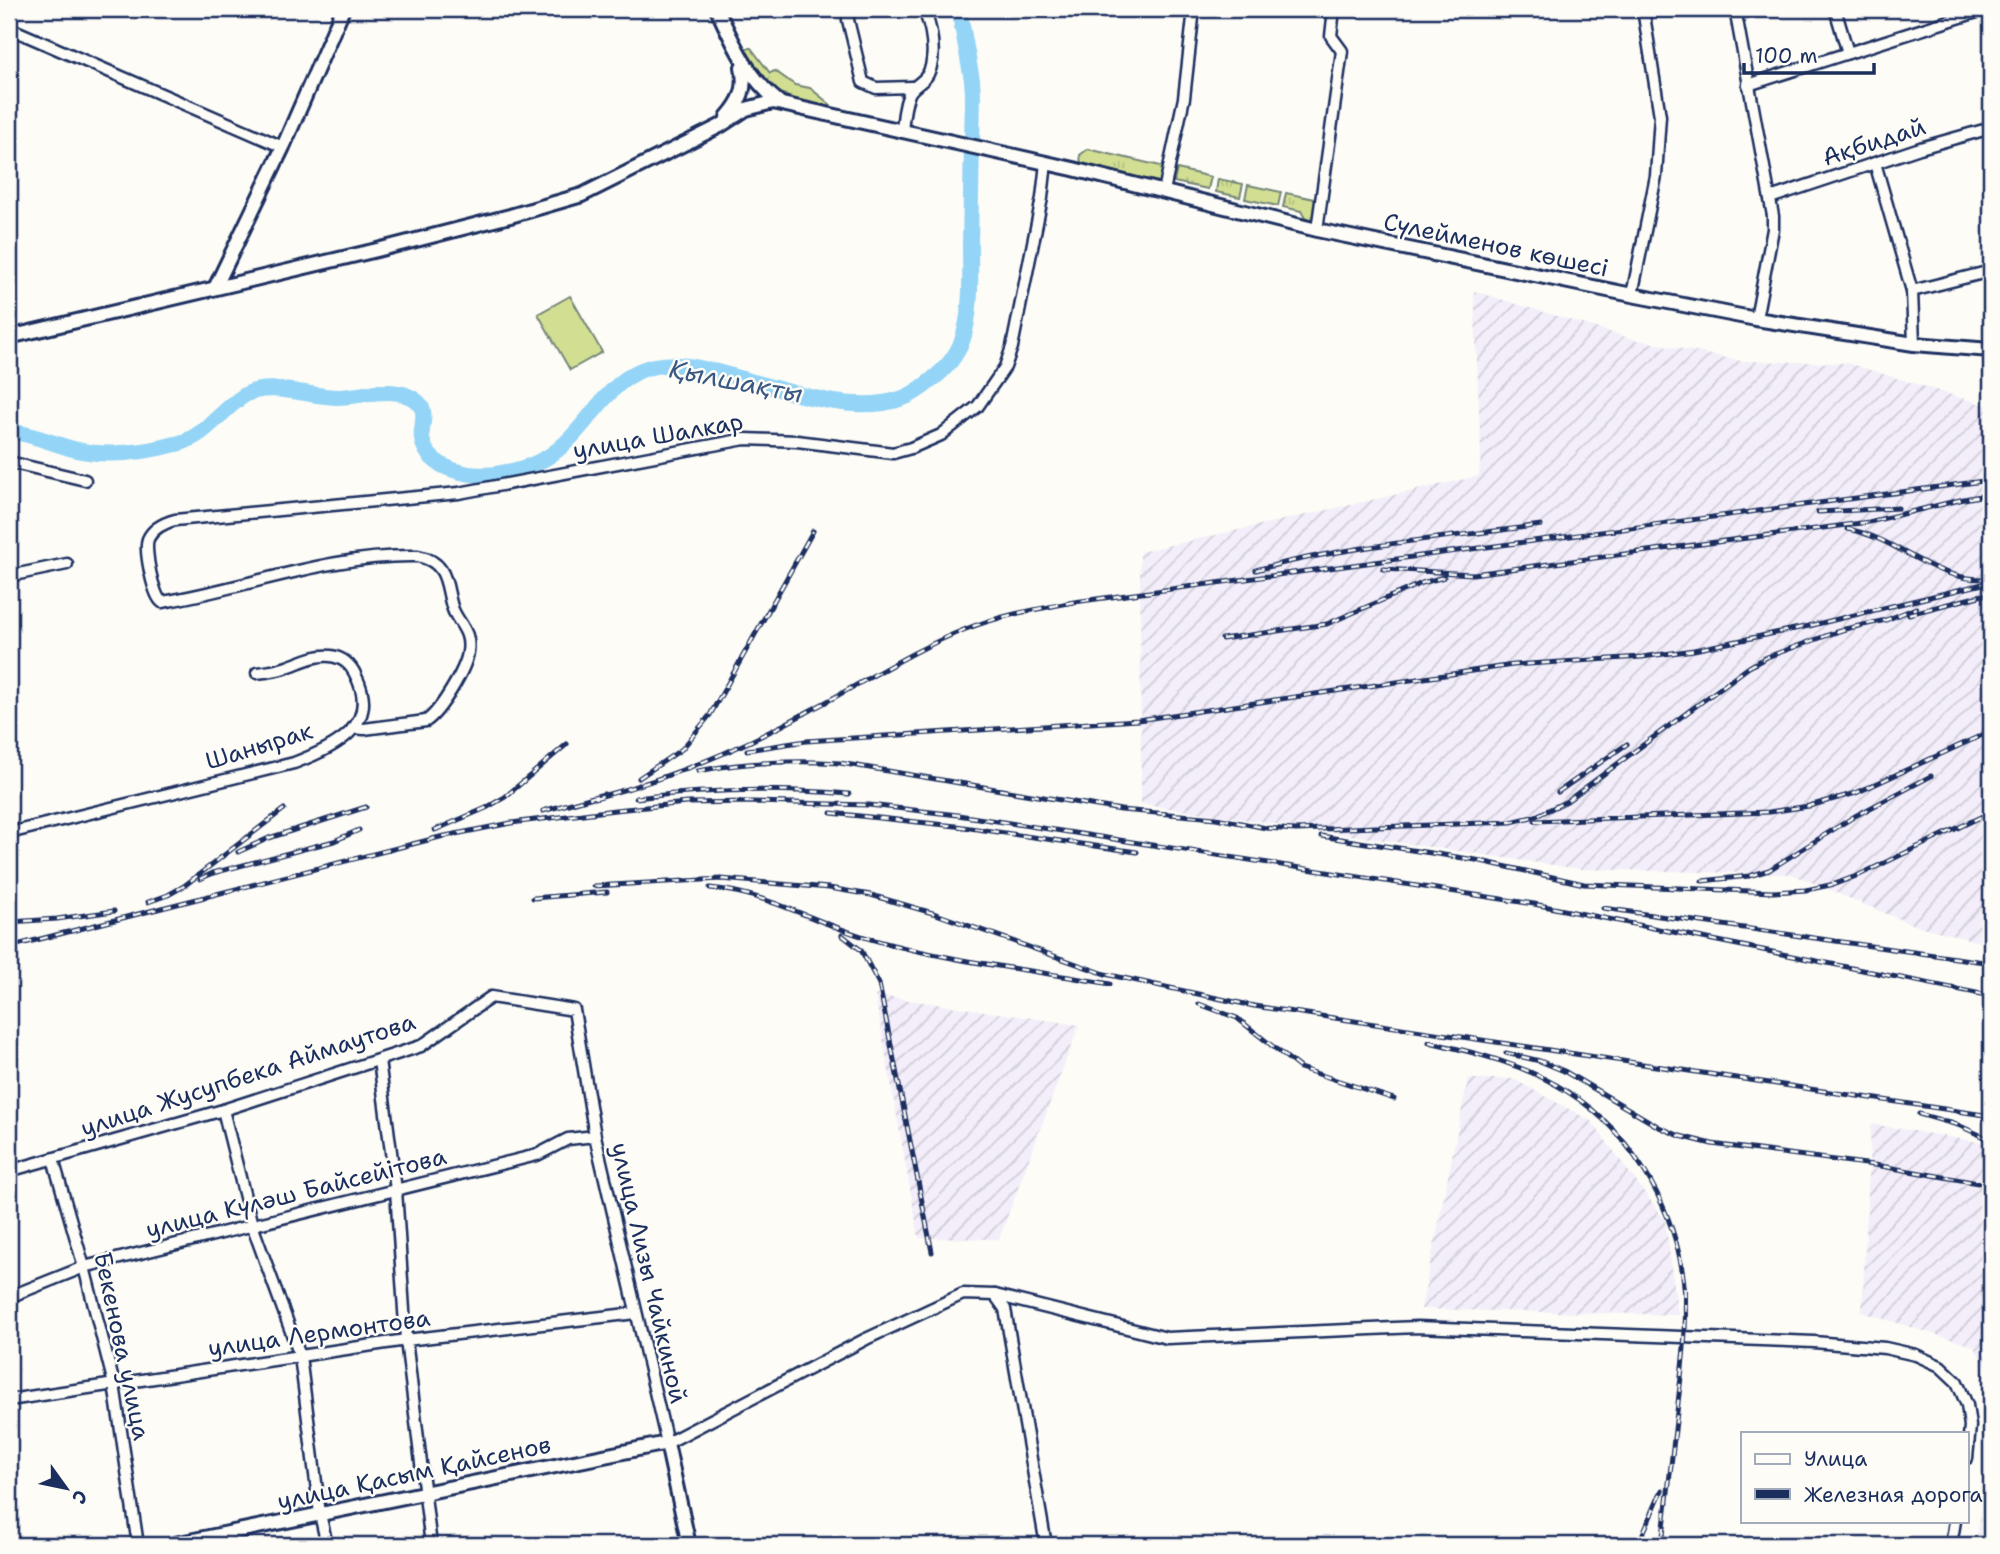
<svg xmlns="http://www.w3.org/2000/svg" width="2000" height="1554" viewBox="0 0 2000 1554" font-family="'Shantell Sans',sans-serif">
<defs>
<pattern id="industrial-furrows" width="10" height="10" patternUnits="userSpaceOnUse" patternTransform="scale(1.75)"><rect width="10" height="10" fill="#f3eef9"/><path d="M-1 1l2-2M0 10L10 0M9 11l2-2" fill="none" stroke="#d0ccd8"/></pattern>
<pattern id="grass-tufts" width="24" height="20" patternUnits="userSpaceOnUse" patternTransform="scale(1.75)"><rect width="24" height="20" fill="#d2df92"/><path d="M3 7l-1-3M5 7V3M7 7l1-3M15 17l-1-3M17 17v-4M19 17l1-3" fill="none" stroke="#b4c080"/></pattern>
</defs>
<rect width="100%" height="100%" fill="#fdfcf7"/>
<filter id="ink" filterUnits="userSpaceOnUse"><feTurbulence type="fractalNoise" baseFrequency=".0143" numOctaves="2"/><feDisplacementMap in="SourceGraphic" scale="14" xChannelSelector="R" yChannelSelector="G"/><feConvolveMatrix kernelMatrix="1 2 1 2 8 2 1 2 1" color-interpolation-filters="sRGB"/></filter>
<g filter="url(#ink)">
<g fill="url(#industrial-furrows)">
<path d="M1474,291L1629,338L1741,361L1847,363L1991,407V945L1911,924L1792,874L1580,869L1141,804L1140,552L1479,476L1481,455Z"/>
<path d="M875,995L1079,1025L999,1239L919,1238Z"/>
<path d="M1468,1079H1513L1591,1121L1665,1220L1678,1315L1421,1309Z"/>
<path d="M1871,1124L1991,1144V1373L1973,1346L1862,1312Z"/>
<path d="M1991,1433V1545H1976Z"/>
</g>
<g fill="url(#grass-tufts)" stroke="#768778" stroke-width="2">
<path d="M746,48H751L770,73L775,71L795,85L810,88L831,105L829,111C781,97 771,93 743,50Z"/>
<path d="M1088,149L1165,167L1162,183L1081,163L1080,155Z"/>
<path d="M1177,169L1211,177L1208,189L1174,182Z"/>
<path d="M1218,179L1243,184L1240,197L1216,192Z"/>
<path d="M1248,185L1281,192L1278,206L1245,199Z"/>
<path d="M1286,193L1319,200L1314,222L1306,220L1301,211L1283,207Z"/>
</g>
<path fill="#d2df92" stroke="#768778" stroke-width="2" d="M570,296L602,352L570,370L538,314Z"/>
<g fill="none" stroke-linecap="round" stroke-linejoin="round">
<path stroke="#94d4f6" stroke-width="16" d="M9,431C32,434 51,443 73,449C107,458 147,452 180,443C207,435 222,409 245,395C268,381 311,397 338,397C358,397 379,389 398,393C406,394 417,399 421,406C427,416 420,428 422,439C428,471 475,479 501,473C516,471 534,465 546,458C595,429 610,358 679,365C744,371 840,422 903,398C917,393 931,381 942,371C953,360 962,345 965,331C972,303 970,272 970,243C971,193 972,144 973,94L972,80L959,9"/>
<g stroke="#1b2f5e" stroke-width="15">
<g id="minor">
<path d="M851,9L848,14V20L863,82L876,88L912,87"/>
<path d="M1735,9L1773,216V229L1756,319"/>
<path d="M1835,9L1848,53"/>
<path d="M9,28L283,147"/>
<path d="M1748,85L1986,9"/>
<path d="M902,132C903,119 904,106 909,94C913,85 923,83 928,74C937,58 932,23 922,9"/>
<path d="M1875,163L1912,291"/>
<path d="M1164,191L1184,98L1194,9"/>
<path d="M1770,198L1920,148L1991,128"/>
<path d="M1317,230L1342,51L1331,36L1334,9"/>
<path d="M1632,295L1656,176L1660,116L1643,9"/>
<path d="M1914,344L1912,291L1991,271"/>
<path d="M9,462L85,480"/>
<path d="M9,576L67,564"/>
<path d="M353,728L364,729L426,721C440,712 466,669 468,652C471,633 461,626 454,612C448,599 449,582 441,570C436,562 427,558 418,556C329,554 248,588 162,602C153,596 144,549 148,539C153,528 164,523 175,520L459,493L745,439L797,441L893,453L911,448L941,435L978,406L1005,367L1012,347L1042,198L1046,163"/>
<path d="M9,833L294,763C334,748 381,726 356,676C351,665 344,658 331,656C314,654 300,663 284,668C276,671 266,672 257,673"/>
<path d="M379,1060L396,1190L406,1340L431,1545"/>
<path d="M223,1110L252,1225L300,1356L320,1514L327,1545"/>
<path d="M53,1159L84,1267L114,1384L138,1545"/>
<path d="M9,1171L223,1110L421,1046L491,997L574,1010L595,1136L667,1443L866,1339L963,1294L995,1295L1167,1338L1417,1327L1814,1342L1885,1348L1916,1355L1940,1366L1957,1382L1967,1405L1970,1426L1967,1458"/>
<path d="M995,1295L1005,1309L1046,1545"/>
<path d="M9,1297L84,1267L537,1155L568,1139L595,1136"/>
<path d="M9,1400L406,1340L636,1313"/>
<path d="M1951,1545L1955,1521"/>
</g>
</g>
<g stroke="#1b2f5e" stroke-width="18">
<g id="tertiary">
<path d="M717,9C734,45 748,78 780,103"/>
<path d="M727,117C741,101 747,88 742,67"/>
<path d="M215,288L283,147L343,9"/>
<path d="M9,337L377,250L510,216L582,195L720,126L746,109L773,102L1073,169L1317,230L1632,295L1756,319L1914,344L1991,350"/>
<path d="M170,1545L667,1443L689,1545"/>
</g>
</g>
<use href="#minor" stroke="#fdfcf7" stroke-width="10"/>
<use href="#tertiary" stroke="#fdfcf7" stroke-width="12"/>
<g stroke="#1b2f5e" stroke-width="5">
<g id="rail">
<path d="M1818,512L1898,508"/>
<path d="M1847,529C1898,538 1929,579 1983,579"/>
<path d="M1383,569L1473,574L1869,522L1964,499L1991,494"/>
<path d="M1256,570C1348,545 1446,538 1541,525"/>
<path d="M1909,614L1991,593"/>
<path d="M1836,631L1886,620L1916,608"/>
<path d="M1222,639L1327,624L1422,583L1444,577"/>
<path d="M747,750L806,741L1138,720L1513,665L1642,657L1694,650L1809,626L1991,582"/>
<path d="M698,771C745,762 792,760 840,763L1121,810L1216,818L1266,828L1296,830L1511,822L1536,816L1567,801L1749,667L1767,657L1845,629"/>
<path d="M639,778L682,749L710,715L813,531"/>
<path d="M1558,792L1627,744"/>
<path d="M595,798C671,778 743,748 811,710C863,683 912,650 966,629C1001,615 1038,609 1074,602L1991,480"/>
<path d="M636,798C708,789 777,788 849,794"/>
<path d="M543,811L604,794"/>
<path d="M831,813L956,826L1137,852"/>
<path d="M1535,821L1769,812L1809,806L1856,793L1991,731"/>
<path d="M435,830L486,808L505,797L567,744"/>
<path d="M1321,836L1476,860L1584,884L1773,892L1806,890L1835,884L1859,875L1991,812"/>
<path d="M238,852L269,838L366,807"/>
<path d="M200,879L213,873L334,841L359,830"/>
<path d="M1702,881L1749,876L1769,870L1855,816L1931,776"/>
<path d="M594,886L721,879L829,888L871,895L936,914L1105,974L1254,1006L1991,1116"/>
<path d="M710,888C770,893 820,926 878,941C953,962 1033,970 1110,984"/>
<path d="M533,898L607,892"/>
<path d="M148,902L168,895L184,886L284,809"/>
<path d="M1603,908L1991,963"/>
<path d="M9,922L57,919L114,911"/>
<path d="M842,935L861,950L879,984L932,1252"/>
<path d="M9,947L440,837L511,823L615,810L687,803L752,802L869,805L958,815L1534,904L1991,996"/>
<path d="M1199,1004L1237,1018L1300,1068L1394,1099"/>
<path d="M1429,1042C1477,1053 1526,1065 1568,1092C1635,1134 1681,1218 1685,1297C1687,1332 1682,1368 1678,1403C1673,1450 1667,1498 1662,1545"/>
<path d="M1506,1053L1540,1061L1564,1071L1659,1127L1680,1136L1712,1144L1881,1166L1978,1183"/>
<path d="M1919,1114L1958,1125L1991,1140"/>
<path d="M1638,1545L1662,1490"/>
</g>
</g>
<use href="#rail" stroke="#fdfcf7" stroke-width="2.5" stroke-dasharray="8" stroke-linecap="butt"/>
</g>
</g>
<g text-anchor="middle" stroke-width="5" stroke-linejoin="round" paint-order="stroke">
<g font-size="24" fill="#1b2f5e" stroke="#fdfcf7">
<text transform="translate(1874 142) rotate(-18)" y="8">Ақбидай</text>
<text transform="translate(1496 245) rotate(12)" y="8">Сүлейменов көшесі</text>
<text transform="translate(658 436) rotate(-10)" y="8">улица Шалкар</text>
<text transform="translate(259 746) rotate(-17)" y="8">Шанырак</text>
<text transform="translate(248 1075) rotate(-18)" y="8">улица Жусупбека Аймаутова</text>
<text transform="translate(296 1193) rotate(-14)" y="8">улица Күләш Байсейітова</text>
<text transform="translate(649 1273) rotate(77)" y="8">улица Лизы Чайкиной</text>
<text transform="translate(319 1333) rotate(-8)" y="8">улица Лермонтова</text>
<text transform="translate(122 1346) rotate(78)" y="8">Бекенова улица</text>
<text transform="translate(414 1473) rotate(-12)" y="8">улица Қасым Қайсенов</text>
</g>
<g font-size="26" font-style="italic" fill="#395884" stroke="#fdfcf7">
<text transform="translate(736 381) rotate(11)" y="9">Қылшақты</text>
</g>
</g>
<rect width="2000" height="1554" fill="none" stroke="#fdfcf7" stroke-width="35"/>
<rect x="18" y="18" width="1965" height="1519" fill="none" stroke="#1b2f5e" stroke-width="2.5" filter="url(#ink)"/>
<rect x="1741" y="1432" width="228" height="91" fill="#fdfcf7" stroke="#a3aaba" stroke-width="2"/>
<rect x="1755" y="1454" width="35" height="10" fill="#fdfcf7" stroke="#a3aaba" stroke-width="2"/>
<text x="1804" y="1466" font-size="21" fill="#1b2f5e">Улица</text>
<rect x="1755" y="1489" width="35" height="10" fill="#1b2f5e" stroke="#a3aaba" stroke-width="2"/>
<text x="1804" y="1502" font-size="21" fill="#1b2f5e">Железная дорога</text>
<g transform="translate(66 1488) rotate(123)" stroke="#fdfcf7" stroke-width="5" paint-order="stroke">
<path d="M0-5L12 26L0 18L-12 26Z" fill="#1b2f5e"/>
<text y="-10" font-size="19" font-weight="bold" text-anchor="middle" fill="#1b2f5e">С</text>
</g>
<path d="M1744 63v10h130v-10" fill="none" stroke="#1b2f5e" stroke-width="3.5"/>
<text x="1755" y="63" font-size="21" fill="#1b2f5e" stroke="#fdfcf7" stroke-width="5" paint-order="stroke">100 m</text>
</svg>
